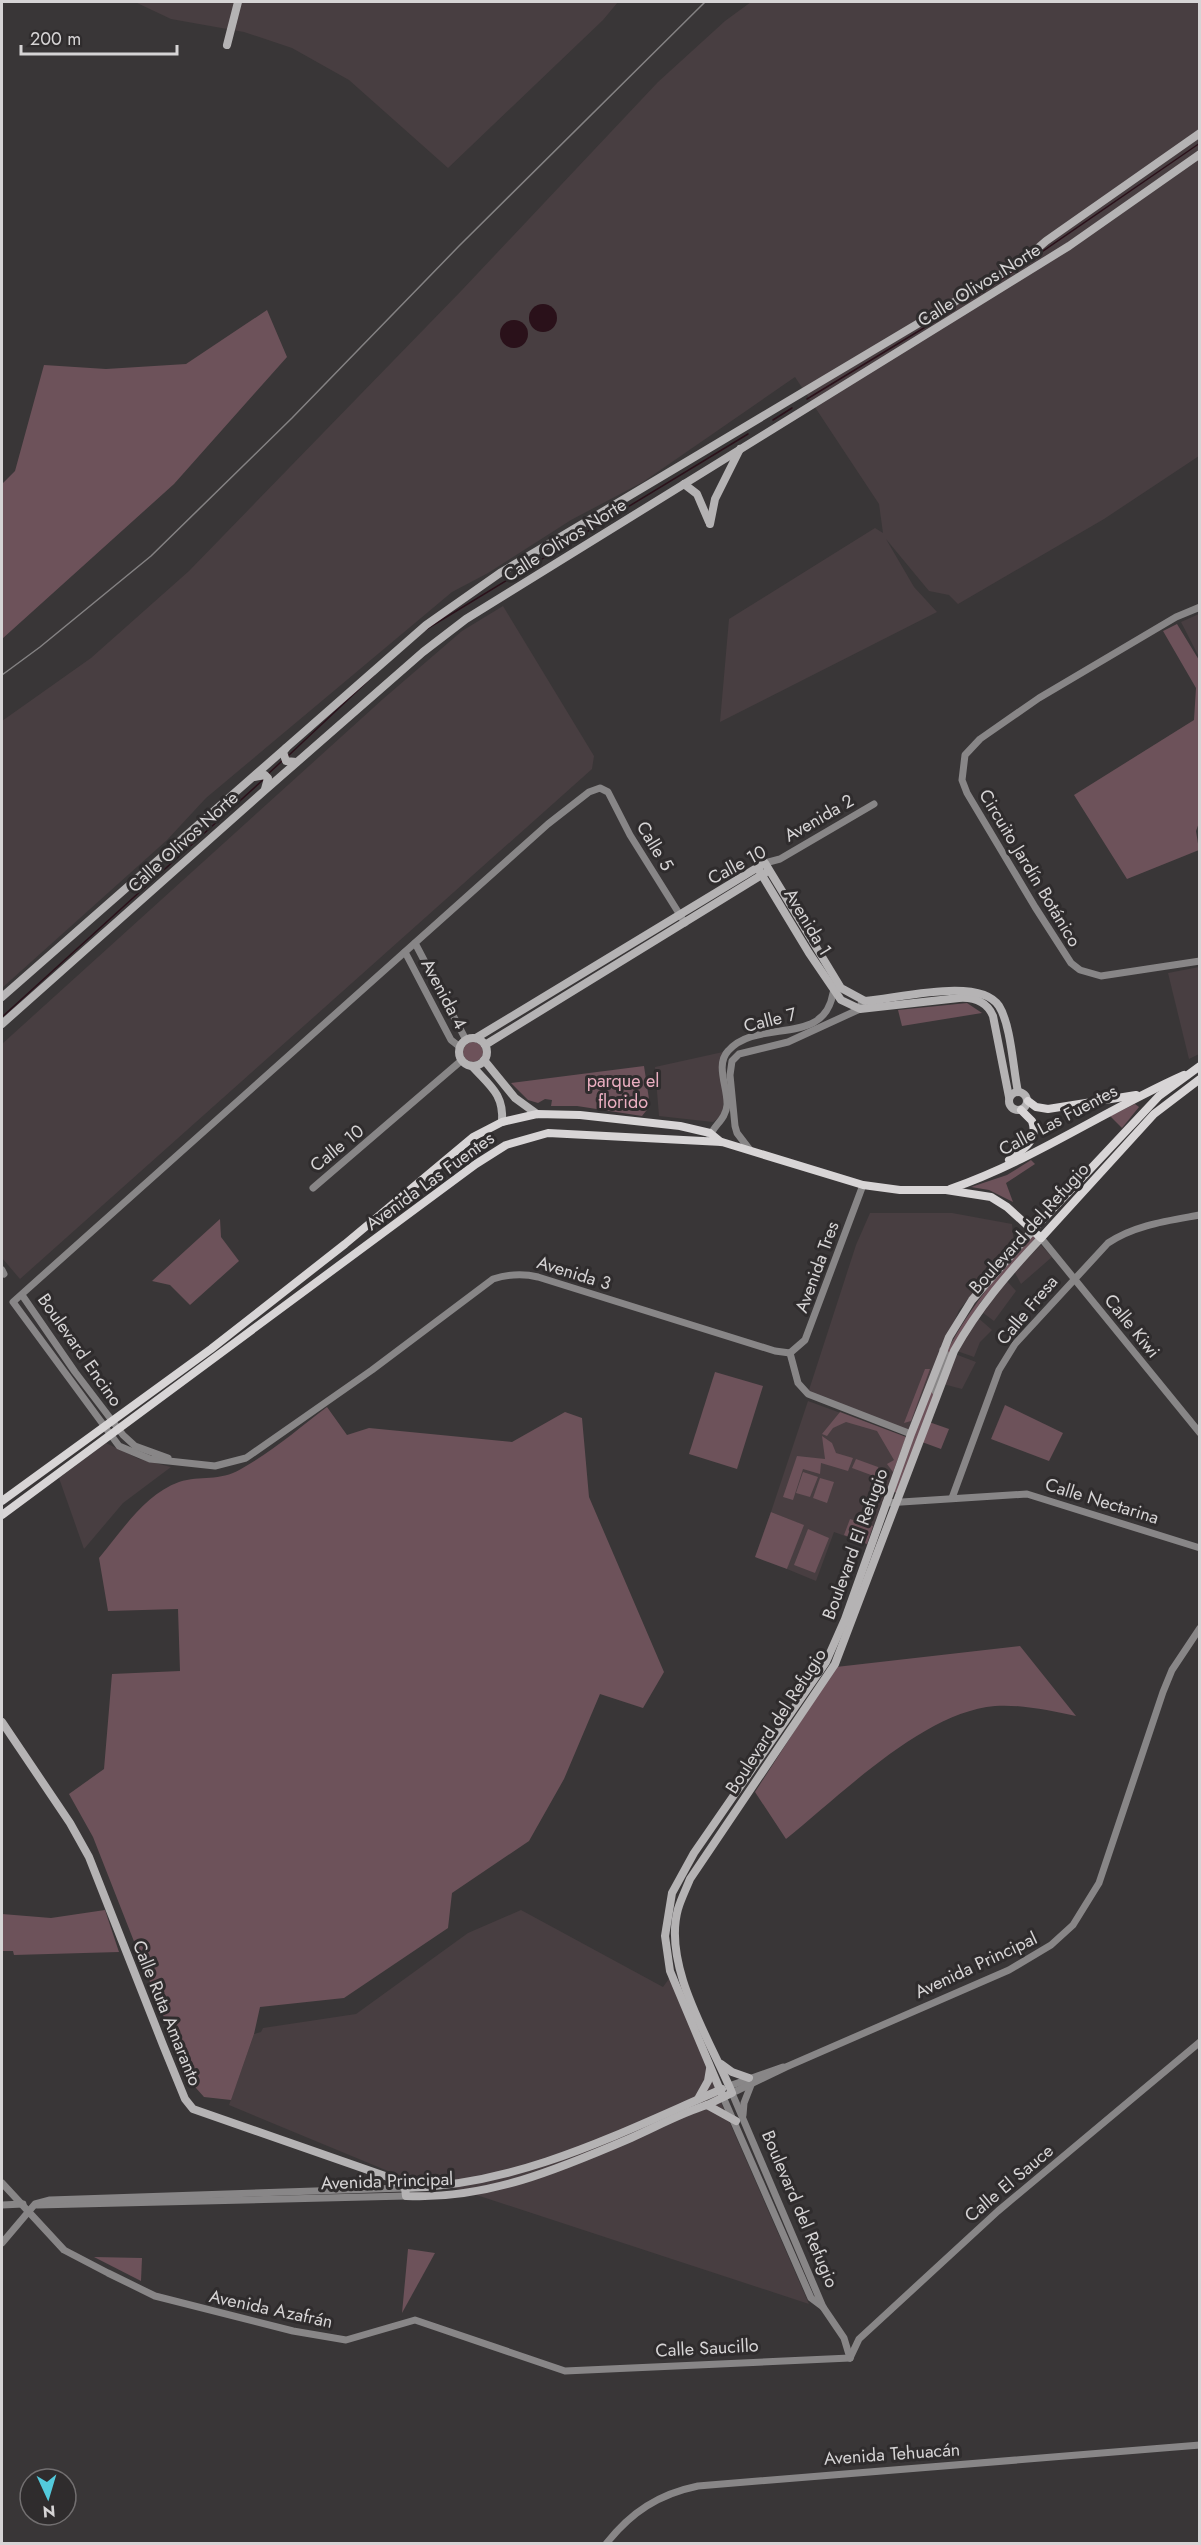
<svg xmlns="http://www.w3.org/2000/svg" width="1201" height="2545" viewBox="0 0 1201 2545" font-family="Jost,sans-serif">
<rect width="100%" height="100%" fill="#393637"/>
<g fill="#483e41">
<path d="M135,2H618L603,20L448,168L349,80L292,48L244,32L171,19Z"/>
<path d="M751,2H1199V456L1104,519L958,604L949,595L929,591L886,539L914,587L937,612L720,722L729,619L875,528L883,533L879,504L795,377L643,482L571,520L488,573L452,592L206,798L167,840L2,988V721L91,658L189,571L462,290L658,82L725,21Z"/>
<path d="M503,606L594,756L592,769L20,1279L2,1258V1044L383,699L462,631Z"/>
<path d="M1199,614H1200L1199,657L1181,622Z"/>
<path d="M1199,967V1054L1189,1059L1168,973Z"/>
<path d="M723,1052L720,1068L724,1100L722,1115L713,1122L659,1116L655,1067Z"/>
<path d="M870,1213H952L1012,1224L1014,1245L959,1310L909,1431L808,1393L856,1245Z"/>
<path d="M1041,1245L1052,1257L1021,1284L1014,1271Z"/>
<path d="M1007,1281L1016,1291L994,1321L982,1312Z"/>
<path d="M977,1317L992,1330L980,1342L974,1357L957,1351Z"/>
<path d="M955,1354L976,1362L962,1389L943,1384Z"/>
<path d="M808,1401L906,1437L867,1544L834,1532L816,1581L787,1569L803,1525L771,1512Z"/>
<path d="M106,1443L139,1459L171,1467L123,1503L84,1549L59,1478Z"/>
<path d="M521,1910L663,1987L674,1972L722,2105L809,2304L431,2180L412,2181L229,2105L254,2034L261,2032L263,2028L356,2014L468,1933Z"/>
</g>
<g fill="#6d525a">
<path d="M267,310L287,357L174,484L2,639V484L15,471L44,365L106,369L186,364Z"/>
<path d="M1177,624L1199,660L1200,820L1196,831L1199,850L1127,879L1074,795L1194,720L1196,688L1163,631Z"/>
<path d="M967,1003L982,1013L902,1026L898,1010Z"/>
<circle cx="473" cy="1052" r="10"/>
<path d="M644,1066L650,1106L642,1116L577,1106H551L552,1100L545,1099L538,1103L528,1100L511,1083Z"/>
<path d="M1135,1104L1139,1107L1122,1128L1110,1116Z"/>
<path d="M1031,1160L1035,1164L1006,1183L1013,1202L989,1190L971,1187L1007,1175Z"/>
<path d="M220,1219L221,1237L239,1261L190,1305L170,1285L152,1281Z"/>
<path d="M1034,1234L1037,1236L980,1303L954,1344L899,1494L892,1491L946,1353C969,1308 1000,1271 1034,1234Z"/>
<path d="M925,1369H930L911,1421L904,1423Z"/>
<path d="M715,1372L763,1386L737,1469L689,1454Z"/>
<path d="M1005,1405L1063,1433L1049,1461L991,1439Z"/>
<path d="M327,1407L347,1435L369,1428L512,1442L565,1412L582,1418L589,1497L664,1672L643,1708L600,1694L564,1779L529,1841L452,1893L448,1928L344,1998L260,2007L254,2034L231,2100L204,2097L188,2079L93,1837L69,1794L104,1769L112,1674L180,1671L178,1609L108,1611L99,1558C121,1532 145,1494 179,1482C201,1475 219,1482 241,1469C272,1452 299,1428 327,1407Z"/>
<path d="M840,1412L906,1437L893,1472L887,1464L894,1460L877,1431L846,1422L833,1428L827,1436L822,1434Z"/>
<path d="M929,1422L949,1429L941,1449L922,1442Z"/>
<path d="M822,1436L832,1443L836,1453L853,1458L848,1471L821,1463L820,1474L803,1469L793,1500L783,1497L797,1456L825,1459Z"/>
<path d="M856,1459L878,1467L882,1479L852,1468Z"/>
<path d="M803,1472L818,1477L810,1497L796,1493Z"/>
<path d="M820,1478L834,1482L827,1503L813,1498Z"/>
<path d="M771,1512L804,1525L787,1569L755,1557Z"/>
<path d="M850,1519L873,1526L867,1544L844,1535Z"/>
<path d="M808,1529L829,1538L815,1573L794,1565Z"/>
<path d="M1020,1646L1076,1716C1051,1711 1021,1704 995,1706C923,1712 841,1795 786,1839L755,1792L836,1667Z"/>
<path d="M105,1910L119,1952L14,1955L13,1951H2V1914L51,1918Z"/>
<path d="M408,2249L435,2253L402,2313Z"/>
<path d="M94,2257L142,2258L141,2281Z"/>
</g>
<g fill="#2a111a">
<circle cx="543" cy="318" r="14"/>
<circle cx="514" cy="334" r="14"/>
</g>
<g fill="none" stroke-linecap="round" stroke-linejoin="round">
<g stroke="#2a111a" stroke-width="1.5">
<path d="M1030,260L1200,143"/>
<path d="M977,295L1014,271"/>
<path d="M807,399L955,309"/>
<path d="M773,420L792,408"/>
<path d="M425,630L748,434"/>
<path d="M288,756L374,675"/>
<path d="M268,774L282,761"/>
<path d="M2,1017L265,778"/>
</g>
<g stroke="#888687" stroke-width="7">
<path d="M1200,607L1176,617L1039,698L980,739L965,755L962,780L967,793L1035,907L1071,963L1080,970L1101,976L1200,961"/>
<path d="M765,863L780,859L874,804"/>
<path d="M685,923L630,835L608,792L600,788L589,792L548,824L13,1302L119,1446L150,1459L215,1466L246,1458L372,1370L493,1279C509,1274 522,1273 538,1277L775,1351L790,1353"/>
<path d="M415,943L466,1040"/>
<path d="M405,952L451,1040L460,1047"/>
<path d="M710,1136C714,1125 726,1119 727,1105C728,1088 715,1065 728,1051C758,1017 824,1048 833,993"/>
<path d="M750,1150L737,1133L735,1126L730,1075L732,1061L739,1054L788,1042L860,1009L862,1000"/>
<path d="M313,1188L462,1060"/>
<path d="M1041,1238L1200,1433"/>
<path d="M2,1270L4,1274"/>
<path d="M22,1295L75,1372L123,1435L135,1446L168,1458"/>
<path d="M790,1353L805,1340L863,1185"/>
<path d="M790,1353L798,1383L808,1394L911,1434"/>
<path d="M937,1394L935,1391L947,1356L943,1350"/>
<path d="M952,1498L999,1370L1015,1344L1108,1243C1135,1225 1167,1221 1200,1215"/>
<path d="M886,1503L1027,1494L1200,1548"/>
<path d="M729,2086L783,2067"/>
<path d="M723,2097L811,2298L823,2307"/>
<path d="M743,2115L744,2103L751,2085"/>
<path d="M2,2183L64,2250L108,2273L155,2296L293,2331L346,2340L415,2320L565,2371L850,2358"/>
<path d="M2,2205L23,2204"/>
<path d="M37,2205L406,2196"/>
<path d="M2,2243L35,2204L50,2200L405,2188"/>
<path d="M850,2358L844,2338L823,2307L732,2093L786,2067L1009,1970L1051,1945L1073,1925L1099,1883L1163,1692L1172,1670L1200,1628"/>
<path d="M850,2358L859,2339L998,2211L1200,2042"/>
<path d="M606,2544C631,2512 659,2494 698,2486L1200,2445"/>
</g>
<g stroke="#b5b3b4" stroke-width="8">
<path d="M227,45L238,2"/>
<path d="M684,484L697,494L709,522"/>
<path d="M710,524L715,499L740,449"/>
<path d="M286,748L283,752L286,761L296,762"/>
<path d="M254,777L265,775L268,778L265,789"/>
<path d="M757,867L809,953L841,1000L860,1009L959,998C974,997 987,1002 993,1016L1009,1097"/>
<path d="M2,997L426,625L500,573L1023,261L1046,241L1200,133"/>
<path d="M2,1024L264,791L423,652L466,619L1069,246L1200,154"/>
<path d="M476,1038L765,863L841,988L865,1001C896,999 980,976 999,1006C1011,1025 1013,1068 1018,1092"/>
<circle cx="473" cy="1052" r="14"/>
<path d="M485,1045L765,873"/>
<path d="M484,1060L515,1098L537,1114"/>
<path d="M472,1066C490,1086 504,1094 502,1122"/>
<circle cx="1018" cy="1101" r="9"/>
<path d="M2,1722L70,1823L89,1857L163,2045L185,2099L193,2109L388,2177L405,2188L406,2196C486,2200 559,2169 631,2138C656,2127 681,2113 707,2105L732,2093C711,2041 662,1967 678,1909C681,1899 686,1889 690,1879L835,1664L954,1351C978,1308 1008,1273 1041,1238"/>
<path d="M721,2064L732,2072L749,2078"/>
<path d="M723,2097L670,1971L665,1936L672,1893L694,1853L826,1662L845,1619L911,1434L949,1337L972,1300L1033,1230"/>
<path d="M698,2099L708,2081L710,2069"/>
<path d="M707,2105L736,2121"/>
<path d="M405,2188C520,2185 618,2134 722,2089"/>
</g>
<g stroke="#d8d5d6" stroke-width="8">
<path d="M1028,1101L1036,1107L1048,1109L1136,1095"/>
<path d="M1009,1160C1023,1150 1039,1140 1032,1121L1021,1110"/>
<path d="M950,1189C1032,1161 1105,1110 1184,1075"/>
<path d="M1033,1230L1159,1096L1200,1066"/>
<path d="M2,1501L211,1349L345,1244L473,1137L502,1122L537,1114L580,1115L680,1126L710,1133L721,1142"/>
<path d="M2,1515L476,1164L506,1145L548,1133L722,1142L863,1185L900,1190H946L991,1197L1007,1207L1041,1238L1154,1114L1200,1079"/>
</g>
<path stroke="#848283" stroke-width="1.5" d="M2,675L40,647L151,556L292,418L459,246L705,2"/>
</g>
<g text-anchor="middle" stroke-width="6" stroke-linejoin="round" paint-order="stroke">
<g font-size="18" fill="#d6d4d5" stroke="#2f2c2d">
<text transform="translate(979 285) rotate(-32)" y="6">Calle Olivos Norte</text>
<text transform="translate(565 540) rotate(-32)" y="6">Calle Olivos Norte</text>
<text transform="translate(819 818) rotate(-30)" y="6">Avenida 2</text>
<text transform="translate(183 842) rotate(-42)" y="6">Calle Olivos Norte</text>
<text transform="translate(655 846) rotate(59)" y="6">Calle 5</text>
<text transform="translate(737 865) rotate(-28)" y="6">Calle 10</text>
<text transform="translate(1030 868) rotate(59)" y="6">Circuito Jardín Botánico</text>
<text transform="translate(808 922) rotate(59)" y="6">Avenida 1</text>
<text transform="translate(444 994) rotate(62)" y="6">Avenida 4</text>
<text transform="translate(770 1020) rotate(-14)" y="6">Calle 7</text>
<text transform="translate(1058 1120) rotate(-28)" y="6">Calle Las Fuentes</text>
<text transform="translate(337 1148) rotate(-39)" y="6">Calle 10</text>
<text transform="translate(430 1181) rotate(-36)" y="6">Avenida Las Fuentes</text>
<text transform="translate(1029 1228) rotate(-48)" y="6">Boulevard del Refugio</text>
<text transform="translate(817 1267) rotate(-70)" y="6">Avenida Tres</text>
<text transform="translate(574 1273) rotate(17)" y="6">Avenida 3</text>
<text transform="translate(1027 1310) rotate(-50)" y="6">Calle Fresa</text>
<text transform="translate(1132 1326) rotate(51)" y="6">Calle Kiwi</text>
<text transform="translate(80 1350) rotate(55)" y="6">Boulevard Encino</text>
<text transform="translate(1102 1501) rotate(17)" y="6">Calle Nectarina</text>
<text transform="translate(855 1544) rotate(-70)" y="6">Boulevard El Refugio</text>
<text transform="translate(776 1721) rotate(-57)" y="6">Boulevard del Refugio</text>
<text transform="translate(976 1965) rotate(-25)" y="6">Avenida Principal</text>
<text transform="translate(167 2013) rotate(68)" y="6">Calle Ruta Amaranto</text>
<text transform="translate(387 2181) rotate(-2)" y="6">Avenida Principal</text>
<text transform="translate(1009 2183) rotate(-40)" y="6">Calle El Sauce</text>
<text transform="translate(800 2209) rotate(67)" y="6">Boulevard del Refugio</text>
<text transform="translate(271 2309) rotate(12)" y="6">Avenida Azafrán</text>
<text transform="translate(707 2348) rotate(-3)" y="6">Calle Saucillo</text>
<text transform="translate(892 2454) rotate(-4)" y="6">Avenida Tehuacán</text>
</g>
<g font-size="18" fill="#eaaec0" stroke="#2f2c2d">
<text x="623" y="1087">parque el<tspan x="623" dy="21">florido</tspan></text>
</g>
</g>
<rect width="1201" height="2545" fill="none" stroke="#d6d4d5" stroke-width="6"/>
<g transform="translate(48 2497) rotate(176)"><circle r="28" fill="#2f2c2d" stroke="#726f70" stroke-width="1.5"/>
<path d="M0-4.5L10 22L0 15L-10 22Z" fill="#53cadc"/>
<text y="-9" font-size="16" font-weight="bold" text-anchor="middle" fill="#d6d4d5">N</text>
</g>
<path d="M21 45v9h156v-9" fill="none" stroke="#d6d4d5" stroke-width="3"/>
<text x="30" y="45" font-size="18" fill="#d6d4d5" stroke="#2f2c2d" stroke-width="4.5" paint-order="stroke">200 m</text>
</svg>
